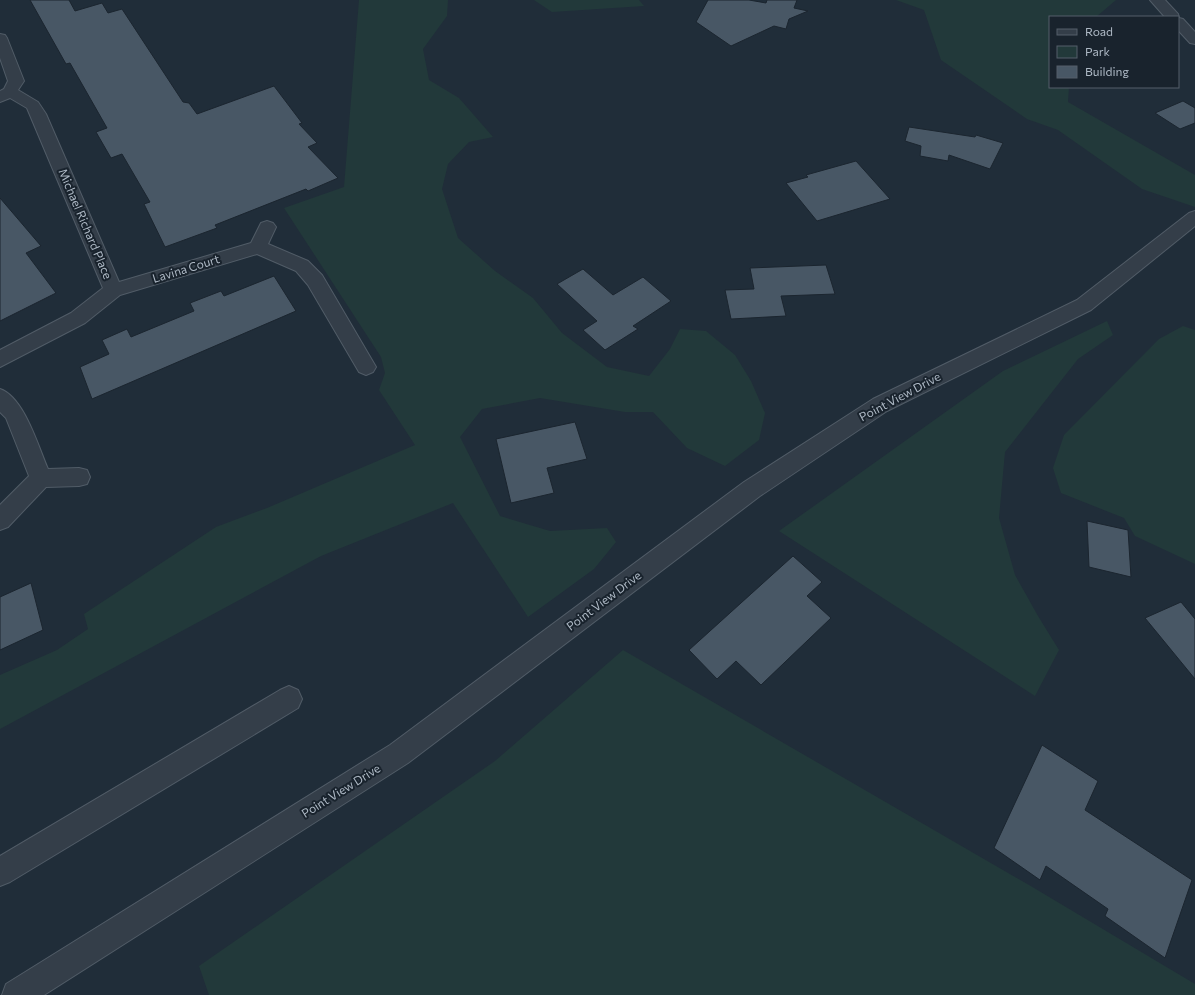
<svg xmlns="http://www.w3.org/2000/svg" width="1195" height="995" viewBox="0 0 1195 995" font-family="Commissioner,sans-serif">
<rect width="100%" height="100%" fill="#202d39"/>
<g fill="#22393a">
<path d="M359,0H448L447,16L423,49L429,80L459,98L493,137L469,142L448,164L442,189L458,238L495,271L533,298L562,333L607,367L649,376L670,349L680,329L706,331L735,355L751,381L765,413L759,440L725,466L687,448L653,412H625L540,398L482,409L460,437L500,516L550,531L607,528L616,542L594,569L528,617L453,503L321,556L0,729V675L57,650L88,629L84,614L216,527L267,508L415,445L379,390L385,373L381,357L284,208L344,187Z"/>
<path d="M534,0H639L644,6L552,12Z"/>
<path d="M896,0H1116L1096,17H1050V87H1069L1068,102L1195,175V207L1142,189L1058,130L1027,119L941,60L924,10Z"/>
<path d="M1107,321L1113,335L1078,359L1005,452L999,518L1015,575L1038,616L1059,650L1035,696L779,531L1003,371Z"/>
<path d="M1183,326L1195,330V564L1135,536L1124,518L1061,493L1053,468L1064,435L1159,339Z"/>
<path d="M623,650L1029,885L1195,984V995H209L199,966L495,761Z"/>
</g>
<g fill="#485765" stroke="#1b252f">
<path d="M30,0H69L75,11L102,3L108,13L122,9L183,102L189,103L197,114L274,86L302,123L299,124L317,143L308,147L338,178L308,191L306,189L215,225L217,228L165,247L144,204L150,202L122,154L111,158L96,132L107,128L70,63L66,64Z"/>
<path d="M708,0H749L766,3L767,0H797L794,8L808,11L789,19L786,29L774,26L731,46L696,22Z"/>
<path d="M1183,101L1195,108V123L1180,129L1155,113Z"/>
<path d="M909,127L975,137L976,135L1003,143L990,169L949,155L948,161L920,156L921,146L905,141Z"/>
<path d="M856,161L890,199L817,221L786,183L808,177L806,175Z"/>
<path d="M0,198L41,246L26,253L56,293L0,321Z"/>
<path d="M826,265L835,294L781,296L786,316L731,319L725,290L754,289L750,268Z"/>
<path d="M583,269L613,295L643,277L671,301L633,326L638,329L605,350L583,330L597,321L557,284Z"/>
<path d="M274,276L296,311L92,399L80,367L109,354L102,340L127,329L131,337L194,311L190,303L221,291L224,296Z"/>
<path d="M575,422L587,459L547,468L554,493L511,503L496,439Z"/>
<path d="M1087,521L1128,530L1131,577L1089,567Z"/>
<path d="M793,556L822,582L807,596L831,618L761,685L736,661L717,679L689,650Z"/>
<path d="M31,583L43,630L0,650V597Z"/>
<path d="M1181,602L1195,619V679L1145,618Z"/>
<path d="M1042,745L1098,781L1085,810L1192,880L1165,958L1105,916L1108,909L1046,866L1040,880L994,848Z"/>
</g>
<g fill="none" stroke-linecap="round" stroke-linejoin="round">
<g stroke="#515c67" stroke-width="2">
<g id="minor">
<path d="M1150,0H1165L1178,14L1179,18L1183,19L1195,32V44L1190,43L1178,30V17H1165Z"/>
<path d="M0,34L5,35L7,38L24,81L18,90L38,102L46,114L119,282L251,243L261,223L267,221L273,223L276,227L268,244L308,261L322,275L376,367L373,372L366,375L359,372L308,285L296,271L257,254L120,295L85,323L0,367V350L71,313L103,288L27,108L10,98L0,102V91L4,89L8,81L0,58Z"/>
<path d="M1195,211V226L1091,310L887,411L760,496L408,763L44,995H2L6,984L390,745L744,482L873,399L1077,300L1189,213Z"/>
<path d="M0,389C24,397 38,446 48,469L79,468L87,470L90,477L87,484L79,486L46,487L8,527L0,530V505L29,476L6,418L0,412Z"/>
<path d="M289,686L298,690L302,699L298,708L10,882L0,886V856L280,690Z"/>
</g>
</g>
<use href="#minor" fill="#343e49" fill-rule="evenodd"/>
</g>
<g text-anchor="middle" stroke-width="4" stroke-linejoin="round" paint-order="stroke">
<g font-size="12" fill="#aeb9c5" stroke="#19232d">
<text transform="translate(85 224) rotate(67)" y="4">Michael Richard Place</text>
<text transform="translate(186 269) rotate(-17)" y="4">Lavina Court</text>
<text transform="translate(900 397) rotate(-28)" y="4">Point View Drive</text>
<text transform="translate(604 601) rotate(-37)" y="4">Point View Drive</text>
<text transform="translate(341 791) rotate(-32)" y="4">Point View Drive</text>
</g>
</g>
<rect x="1049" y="16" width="130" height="72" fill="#19232d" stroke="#555f6a"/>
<rect x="1057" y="29" width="20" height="6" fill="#343e49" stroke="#555f6a"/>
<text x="1085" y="36" font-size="12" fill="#aeb9c5">Road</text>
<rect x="1057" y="46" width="20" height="12" fill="#22393a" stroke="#555f6a"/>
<text x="1085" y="56" font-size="12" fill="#aeb9c5">Park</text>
<rect x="1057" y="66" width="20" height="12" fill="#485765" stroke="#555f6a"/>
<text x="1085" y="76" font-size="12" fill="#aeb9c5">Building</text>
</svg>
